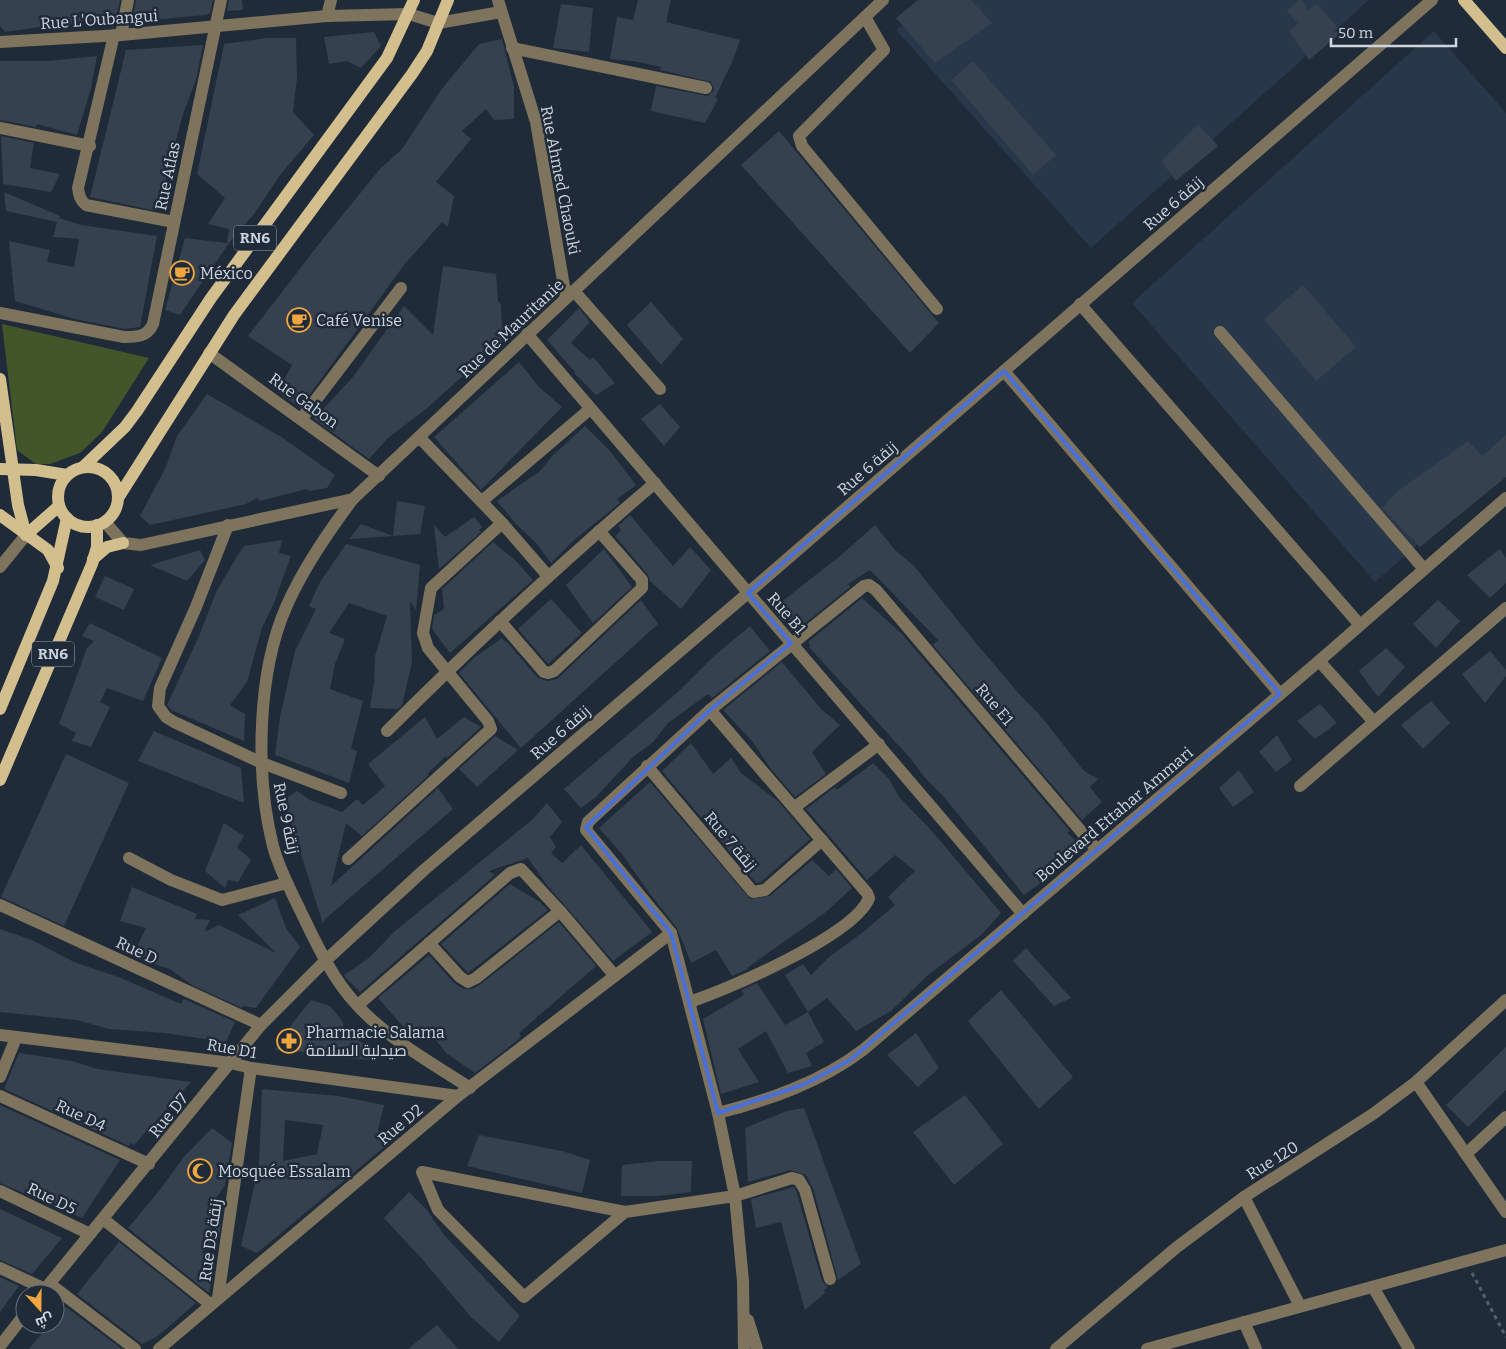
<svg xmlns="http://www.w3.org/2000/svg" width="1506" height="1349" viewBox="0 0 1506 1349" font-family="Bitter,Cairo,serif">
<rect width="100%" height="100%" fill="#202b39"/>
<g fill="#283749">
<path d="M930,0H1369L1091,248L896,30Z"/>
<path d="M1434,31L1506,113V468L1375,582L1132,303Z"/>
</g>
<path fill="#42562a" d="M2,324L149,358L102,432L80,453L50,464H36L17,450Z"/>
<g fill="#35414f" fill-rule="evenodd">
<path d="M0,0H120L115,22L54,25L5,32L0,26Z"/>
<path d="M136,0H213L210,13L205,15L132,22Z"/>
<path d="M229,0H242L243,10L227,11Z"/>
<path d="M638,0H671L666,22L740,40L732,62L715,98L718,99L705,123L651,111L656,86L708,96L714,90L711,82L660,70L661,67L633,61L610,59L617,17L633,20Z"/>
<path d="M918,0H971L992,23L935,63L896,18Z"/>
<path d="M1298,0H1302L1308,10L1317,4L1342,32L1309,60L1289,31L1298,24L1287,11Z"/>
<path d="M561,4L593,8L589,52L553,48Z"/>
<path d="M374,32L381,46L361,68L347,61L329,64L324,37Z"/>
<path d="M267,38H296L297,78L293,112L314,135L280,175L254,214L229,243L180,315L165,310L185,238L227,243L229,229L208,224L225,198L197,174L224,44Z"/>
<path d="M502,39L514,87V119L494,120L486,109L462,131L471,139L436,182L454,196L448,227L442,222L404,265L300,408L278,392L292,365L248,336L322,240L380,169L402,149L441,90L479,44Z"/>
<path d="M203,45L196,80L183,114L157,211L90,197L126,50Z"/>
<path d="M97,56L91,88L77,135L37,124L36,127L0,120V61H47Z"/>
<path d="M973,61L1056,155L1033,175L951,80Z"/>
<path d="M1198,124L1218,146L1176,181L1161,161Z"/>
<path d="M779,131L939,323L910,353L741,165Z"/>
<path d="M1,136L34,143L30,168L60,174L51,192L3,184Z"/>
<path d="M4,192L60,216L59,218L81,225L157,236L140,327L125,329L75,319L15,301L9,241L50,250L47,262L74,267L79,239L53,237L57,222L6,211Z"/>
<path d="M443,266L496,274L498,301L501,305L502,327L506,334L502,341L426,409L388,438L369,459L314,419L352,378L404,306L433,335Z"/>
<path d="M1303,285L1356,347L1316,381L1264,319Z"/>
<path d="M651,302L683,339L661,365L627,325Z"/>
<path d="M579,308L590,322L571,343L590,360L593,357L615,383L596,395L574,373L575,372L547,340Z"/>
<path d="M519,362L539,387L562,407L481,490L434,437Z"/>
<path d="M207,394L283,438L335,475L327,488L309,491L306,489L260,501L257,498L246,504L150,525L140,516L166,467L177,436Z"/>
<path d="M660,404L680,427L664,446L641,419Z"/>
<path d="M585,426L611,452L636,485L617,499L620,503L574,540L551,563L536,543L517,525L497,501L540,471L553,455Z"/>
<path d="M1506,435V477L1420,547L1382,508L1398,491L1468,441L1482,456Z"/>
<path d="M397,501L425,506L420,534L393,536Z"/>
<path d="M630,515L673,566L690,547L711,570L681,609L650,581L648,575L615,536L621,530L618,526Z"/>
<path d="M474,517L482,527L479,530L481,532L439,569L434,525L445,537Z"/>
<path d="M361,524L393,536L349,539Z"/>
<path d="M875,525L894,549L914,566L975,642L1021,696L1039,714L1084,771L1098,779L1090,787L1102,802L1082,820L933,645L938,640L870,570L848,584L850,587L797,630L776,606L840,556Z"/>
<path d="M282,540L279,553L291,556L274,603L262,628L247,682L230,705L245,714L244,741L171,710L167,705L199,636L217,590L235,560L244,546Z"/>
<path d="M493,542L515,560L533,580L450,653L432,629L434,615L444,609L442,589Z"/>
<path d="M346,544L420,565L416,610L410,602L412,662L402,705L398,709L370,708L374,683L375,656L387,616L349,603L329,633L345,639L335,664L330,689L363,701L351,748L357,751L349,783L275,755L280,717L295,651L316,609L309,606L320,582Z"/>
<path d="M604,549L632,587L593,623L566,585Z"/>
<path d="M1500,549L1506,558V583L1490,598L1467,575Z"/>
<path d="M200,550L205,560L187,581L150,565Z"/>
<path d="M105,576L134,589L124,610L95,597Z"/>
<path d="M862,598L902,634L1070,831L1067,833L1081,845L1053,874L1024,895L944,797L925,778L911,759L809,647L810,645L808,642Z"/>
<path d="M551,599L582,633L548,664L518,629Z"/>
<path d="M641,600L658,624L521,748L459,673L474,658L502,638L505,642L506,641L538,678L547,681L557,679Z"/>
<path d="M1438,600L1460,621L1436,648L1413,624Z"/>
<path d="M90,623L162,658L143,701L107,688L100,702L110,707L91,747L72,741L76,733L59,724L87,648L94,641L82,636Z"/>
<path d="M750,626L770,651L712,698L708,694L668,723L653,742L633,757L596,797L581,808L564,789L678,692L714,656Z"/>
<path d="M1386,648L1405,667L1378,697L1359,671Z"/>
<path d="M1490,651L1506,670V676L1485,703L1462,674Z"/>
<path d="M782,662L821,709L840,725L812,752L826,774L795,797L770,768L752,741L723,710Z"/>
<path d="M1431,701L1450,723L1423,749L1401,725Z"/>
<path d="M1320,704L1337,723L1315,739L1297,721Z"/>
<path d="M425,717L437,739L464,717L481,727L447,758L446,756L428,773L429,775L362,836L346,823L331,886L438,788L453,809L324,920L323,924L284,800L297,791L310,800L342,812L357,799L363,805L385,786L368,764Z"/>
<path d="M154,731L241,768L244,803L138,761Z"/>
<path d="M1277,735L1292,760L1276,772L1259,752Z"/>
<path d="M495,736L518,750L477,787L459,769Z"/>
<path d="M691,743L713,774L731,758L741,773L778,801L810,839L761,882L756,883L662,771Z"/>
<path d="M66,754L129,783L64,926L1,897Z"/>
<path d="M873,763L889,779L899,797L931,830L1001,913L981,935L928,975L891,1011L856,1031L827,998L808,1012L785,975L803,964L811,975L829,957L862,933L895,905L888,897L915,871L895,855L867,880L806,809L835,787L837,790Z"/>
<path d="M1239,770L1254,792L1233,807L1219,788Z"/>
<path d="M650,782L750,899L770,896L812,860L829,876L836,869L852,888L826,912L747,968L748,969L732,976L716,950L691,963L677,928L650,894L622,854L599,828Z"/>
<path d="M547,803L562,822L550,837L556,847L551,853L562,863L581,845L652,932L613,961L547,885L528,858L489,871L495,875L360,992L347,979L344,975L369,958L395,931L533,819Z"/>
<path d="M224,823L244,836L237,847L251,860L238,882L228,880L225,888L205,871Z"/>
<path d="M510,884L540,902L548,910L468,973L441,944Z"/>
<path d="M132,887L197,914L195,919L210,920L204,932L219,925L276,953L238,915L275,898L286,928L300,947L256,1008L243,1006L242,1008L192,985L170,969L132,957L146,928L120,921Z"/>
<path d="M559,922L596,966L519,1033L521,1036L519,1039L475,1073L446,1053L430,1032L414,1039L378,998L429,955L455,984L464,989H472L481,984Z"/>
<path d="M0,929L32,940L74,962L121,978L181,1004L184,999L235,1022L226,1042L165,1033L109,1029L77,1020L0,1012Z"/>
<path d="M1026,948L1071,998L1054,1006L1013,961Z"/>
<path d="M757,983L785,1025L808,1012L824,1042L806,1053L812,1066L788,1073L766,1031L738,1049L759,1082L721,1094L703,1019L744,995L741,990Z"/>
<path d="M1001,990L1073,1077L1039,1109L968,1021Z"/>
<path d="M311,1000L330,1006L343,1022L344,1032L371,1048L372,1060L336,1058L316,1053L275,1050L294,1021Z"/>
<path d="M916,1033L939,1068L918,1087L887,1055Z"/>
<path d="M1506,1047V1090L1468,1127L1446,1105Z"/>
<path d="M19,1053L72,1061L97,1069L191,1082L134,1145L130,1143L129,1146L4,1089Z"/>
<path d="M262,1089L338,1096L384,1105L378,1130L389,1143L257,1253L241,1246L259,1164ZM285,1120L323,1125L317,1154L283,1161Z"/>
<path d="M965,1095L1003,1144L954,1185L913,1132Z"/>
<path d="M0,1105L120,1160L82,1218L0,1183Z"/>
<path d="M804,1108L861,1264L838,1280L813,1188L806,1175L790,1170L748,1182L745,1128L787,1111Z"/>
<path d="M212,1128L232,1143L225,1185L214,1201L221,1223L219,1236L202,1253L215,1261L209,1293L128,1228L159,1191L183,1158Z"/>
<path d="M479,1135L562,1151L590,1160L582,1193L467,1166Z"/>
<path d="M659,1161H692L691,1192L658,1196H621L622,1165Z"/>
<path d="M794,1187L797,1193L822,1281L828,1287L824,1290L825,1293L805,1310L781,1222L756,1228L751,1199Z"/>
<path d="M409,1192L427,1210L444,1235L520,1316L499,1342L470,1316L422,1259L384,1218Z"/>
<path d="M0,1209L62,1238L32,1274L0,1260Z"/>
<path d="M119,1242L196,1303L158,1336L142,1344L77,1294Z"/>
<path d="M0,1277L19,1286L0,1312Z"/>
<path d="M66,1307L122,1349H29L50,1324H55V1319Z"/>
<path d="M437,1325L458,1349H408Z"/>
</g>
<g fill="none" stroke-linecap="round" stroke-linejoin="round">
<path stroke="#56606d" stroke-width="3" stroke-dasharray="4 4" stroke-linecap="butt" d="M1472,1273L1506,1337"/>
<g stroke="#7e745d" stroke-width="12">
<path d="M498,0L536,122L566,298"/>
<path d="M327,16L331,0"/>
<path d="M865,17L884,50L799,136L802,146L937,309"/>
<path d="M114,35L78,188C79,195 80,200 86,205L174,222"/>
<path d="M121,35L128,0"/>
<path d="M0,42L121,35L327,16L409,14L438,23L501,12"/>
<path d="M512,48L706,88"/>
<path d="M0,128L90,146"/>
<path d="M574,291L660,389"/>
<path d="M1080,304L1360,625"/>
<path d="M0,313L124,337C137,337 147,337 153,324L221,0"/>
<path d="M1220,332L1424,569"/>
<path d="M527,334L1023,914"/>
<path d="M209,353L379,476"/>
<path d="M1004,371L1280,694"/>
<path d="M302,418L401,288"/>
<path d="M419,437L502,523L548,576"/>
<path d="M353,499C328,532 304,567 287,605C257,672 255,775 273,846C279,869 291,891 301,912C317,945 332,978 357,1005C388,1039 432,1063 470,1088"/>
<path d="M482,501L590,409"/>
<path d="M105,522L123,543L141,545L353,499L883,0"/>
<path d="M228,525L196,607L160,688L158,706L166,717L174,722L262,763L341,793"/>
<path d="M0,567L26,535"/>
<path d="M500,621L544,672L548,673L554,671L642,588V580L599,531"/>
<path d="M1319,661L1374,722"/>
<path d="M387,731C473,645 562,562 655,483"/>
<path d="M647,766L753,892L765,890L822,840"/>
<path d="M1300,786L1506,608"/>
<path d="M795,807L879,744"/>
<path d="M129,858L171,880L222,900L287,883"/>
<path d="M348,859L491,729L488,721L428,648L423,633L431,588L502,523"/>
<path d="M0,905L261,1025"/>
<path d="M429,943L460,977L468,982L476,978L560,911"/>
<path d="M690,1002C729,988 854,936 869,898L867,893L710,710"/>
<path d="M358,1005L510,873L521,869L560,911L615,976"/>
<path d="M0,1035L231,1063L251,1068L458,1096"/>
<path d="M0,1077L16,1038"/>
<path d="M1416,1082L1506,1212"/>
<path d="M0,1096L149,1164"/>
<path d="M718,1113C769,1100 821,1082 863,1050L1319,661L1506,498"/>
<path d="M1466,1154L1506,1117"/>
<path d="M0,1191L90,1234"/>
<path d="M1244,1197L1300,1306"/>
<path d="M625,1212L422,1172L438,1210L524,1297L625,1212L735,1196L792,1178L799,1180L805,1190L830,1279"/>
<path d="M103,1219L210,1304"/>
<path d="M0,1268L45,1289"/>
<path d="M50,1284L135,1349"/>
<path d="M1373,1287L1409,1349"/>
<path d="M41,1294L261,1025L324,962L424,870L748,593L1432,0"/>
<path d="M218,1298L251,1068"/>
<path d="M748,1320L757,1349"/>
<path d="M1244,1322L1256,1349"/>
<path d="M0,1346L25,1314"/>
<path d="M159,1349L458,1096L671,933"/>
<path d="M744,1349L743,1281L735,1196L718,1113L671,933L586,830L588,822L710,710L864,586L869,585L876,590L1097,850"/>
<path d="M1056,1349L1177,1247L1244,1197L1373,1114L1416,1082L1506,1000"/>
<path d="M1147,1349L1506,1250"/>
</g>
<g stroke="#d3be8e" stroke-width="12">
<path d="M1464,0L1506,48"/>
<path d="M0,379L18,505L26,535"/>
<path d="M83,467L125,427L137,411L211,298L387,58L414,0"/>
<circle cx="88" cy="497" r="30"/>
<path d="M0,469L36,470L67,475"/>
<path d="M118,498L234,315L412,74L427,51L448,0"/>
<path d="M0,515L48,550L58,568"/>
<path d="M26,535L59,506"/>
<path d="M93,559L107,547L123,543"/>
<path d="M0,709L53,581L67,518"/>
<path d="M0,780L92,564L97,547V525"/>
</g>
</g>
<path fill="none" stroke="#4970da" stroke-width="4" stroke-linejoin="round" d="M1004,371L1280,694L850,1060L805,1084L718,1113L671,933L586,827L710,710L791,643L748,593Z"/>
<defs>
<g id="cafe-ring" transform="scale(1.25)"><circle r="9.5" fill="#202b39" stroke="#f0a63f" stroke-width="1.5"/><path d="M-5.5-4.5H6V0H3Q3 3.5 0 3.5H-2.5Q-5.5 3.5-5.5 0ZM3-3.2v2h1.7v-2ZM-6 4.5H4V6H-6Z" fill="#f0a63f"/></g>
<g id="pharmacy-ring" transform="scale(1.25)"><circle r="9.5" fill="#202b39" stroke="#f0a63f" stroke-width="1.5"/><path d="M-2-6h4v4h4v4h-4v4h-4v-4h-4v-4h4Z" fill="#f0a63f"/></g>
<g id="mosque-ring" transform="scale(1.25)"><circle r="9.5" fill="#202b39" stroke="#f0a63f" stroke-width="1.5"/><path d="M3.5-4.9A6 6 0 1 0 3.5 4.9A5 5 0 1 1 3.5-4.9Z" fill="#f0a63f"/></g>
</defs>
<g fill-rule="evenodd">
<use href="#cafe-ring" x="182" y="273"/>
<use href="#cafe-ring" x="299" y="320"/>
<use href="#pharmacy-ring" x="289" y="1041"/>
<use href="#mosque-ring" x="200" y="1171"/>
</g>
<g text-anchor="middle" stroke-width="5" stroke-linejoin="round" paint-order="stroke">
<g fill="#202b39" stroke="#9aa2ac" stroke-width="1">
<rect x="234" y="225.5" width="42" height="25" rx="4"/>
<rect x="32" y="641.5" width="42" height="25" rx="4"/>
</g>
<g font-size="15" font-weight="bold" fill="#ced5de">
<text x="255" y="243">RN6</text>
<text x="53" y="659">RN6</text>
</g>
<g font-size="16" fill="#ced5de" stroke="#202b39">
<text transform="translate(99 19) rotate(-4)" y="6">Rue L'Oubangui</text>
<text transform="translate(167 176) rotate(-78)" y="6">Rue Atlas</text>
<text transform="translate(561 180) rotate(79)" y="6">Rue Ahmed Chaouki</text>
<text transform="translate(1173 203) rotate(-41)" y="6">Rue 6 زنقة</text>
<text transform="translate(511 328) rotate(-43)" y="6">Rue de Mauritanie</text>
<text transform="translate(304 400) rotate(36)" y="6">Rue Gabon</text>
<text transform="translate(867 468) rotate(-41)" y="6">Rue 6 زنقة</text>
<text transform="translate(787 613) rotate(49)" y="6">Rue B1</text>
<text transform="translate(995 704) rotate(50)" y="6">Rue E1</text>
<text transform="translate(560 732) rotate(-41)" y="6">Rue 6 زنقة</text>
<text transform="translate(1114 814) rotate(-40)" y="6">Boulevard Ettahar Ammari</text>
<text transform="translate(287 818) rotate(78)" y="6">Rue 9 زنقة</text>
<text transform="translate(731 841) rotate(50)" y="6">Rue 7 زنقة</text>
<text transform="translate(137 950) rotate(25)" y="6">Rue D</text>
<text transform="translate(232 1048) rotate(10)" y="6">Rue D1</text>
<text transform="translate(81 1115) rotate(25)" y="6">Rue D4</text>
<text transform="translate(168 1115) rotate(-51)" y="6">Rue D7</text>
<text transform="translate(400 1124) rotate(-40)" y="6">Rue D2</text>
<text transform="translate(1272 1160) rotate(-32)" y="6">Rue 120</text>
<text transform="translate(52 1198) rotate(26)" y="6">Rue D5</text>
<text transform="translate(210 1240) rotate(-82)" y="6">Rue D3 زنقة</text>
</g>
<g font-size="16" fill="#ced5de" stroke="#202b39" text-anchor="start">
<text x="200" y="279">México</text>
<text x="316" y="326">Café Venise</text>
<text x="306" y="1038">Pharmacie Salama<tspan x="306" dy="18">صيدلية السلامة</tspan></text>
<text x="218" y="1177">Mosquée Essalam</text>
</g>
</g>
<g transform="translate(40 1309) rotate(159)"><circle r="24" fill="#202b39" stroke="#666f7b"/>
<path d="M0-4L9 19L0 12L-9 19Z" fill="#f0a63f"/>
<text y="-8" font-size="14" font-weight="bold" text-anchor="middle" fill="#ced5de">ش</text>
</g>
<path d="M1331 38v8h125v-8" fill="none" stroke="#ced5de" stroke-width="2.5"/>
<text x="1338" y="38" font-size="15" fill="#ced5de" stroke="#202b39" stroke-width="4" paint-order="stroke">50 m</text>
</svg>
